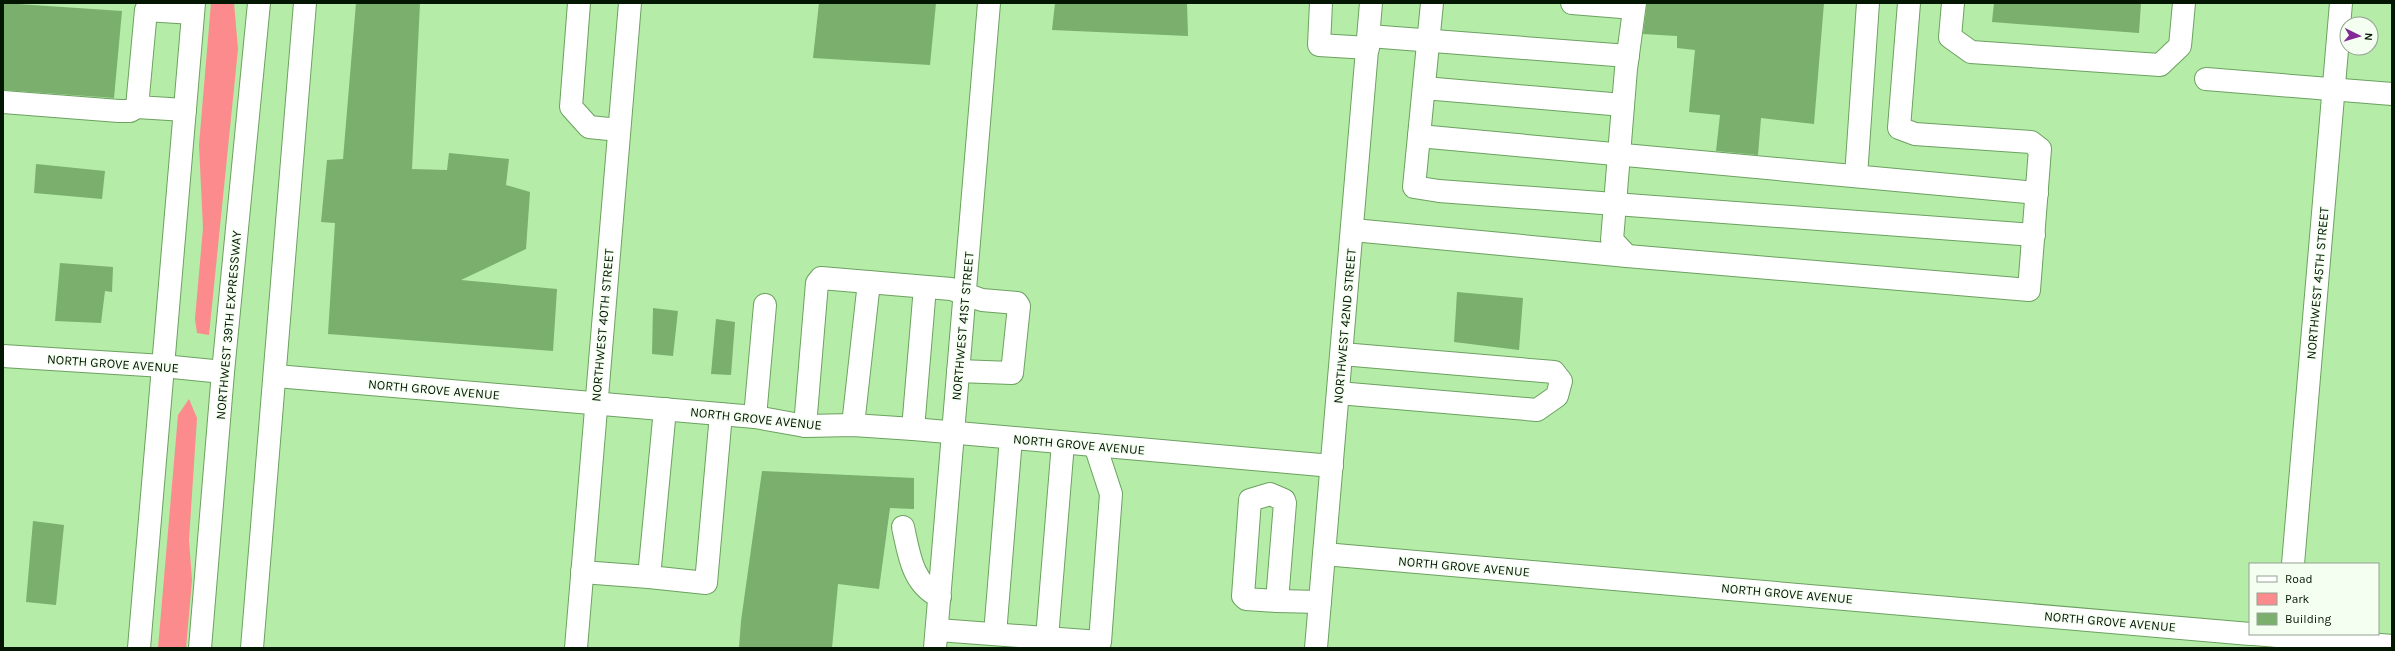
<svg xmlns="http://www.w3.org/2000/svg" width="2395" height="651" viewBox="0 0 2395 651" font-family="Karla,sans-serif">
<rect width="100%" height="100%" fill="#b4eca8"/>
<g fill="#fb8b8c">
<path d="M211,3H234L238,49L209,335L197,333L195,319L203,228L199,145Z"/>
<path d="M189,399L197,418L189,540L192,580L186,648H158L178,415Z"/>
</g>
<g fill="#7aaf6e">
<path d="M3,3L122,11L114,98L3,90Z"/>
<path d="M356,3H420L412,169L447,170L449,153L509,159L506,185L530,192L526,249L461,280L557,289L553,351L328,334L335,223L321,222L327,160L343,159Z"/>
<path d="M819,3H936L930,65L813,58Z"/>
<path d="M1055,3H1187L1188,36L1052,30Z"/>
<path d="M1647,3H1824L1814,124L1761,118L1758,155L1716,151L1720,115L1689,112L1695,50L1677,48V36L1643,34Z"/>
<path d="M1994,3H2141L2139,33L1992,22Z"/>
<path d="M36,164L105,171L102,199L34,193Z"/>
<path d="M60,263L113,267L112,292L105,291L101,323L55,321Z"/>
<path d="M1457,292L1523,298L1519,350L1454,342Z"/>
<path d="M653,308L678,311L673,356L652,354Z"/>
<path d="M716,319L735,322L731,375L711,374Z"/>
<path d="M762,471L914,478V509L890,508L879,589L838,584L832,648H739L741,621Z"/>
<path d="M33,521L64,525L56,605L26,602Z"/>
</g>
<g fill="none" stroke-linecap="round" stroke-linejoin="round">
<g stroke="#6ca160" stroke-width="24">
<g id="minor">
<path d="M579,3L571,107L589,127L619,130"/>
<path d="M1321,3L1319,45L1368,48"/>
<path d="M1432,3L1414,187L1439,191L2034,235"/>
<path d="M1572,3L1634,8"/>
<path d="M1953,3L1950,37L1971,52L2160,65L2180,46L2184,3"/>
<path d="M1369,36L1628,56"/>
<path d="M2206,79L2392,94"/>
<path d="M1424,88L1623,105"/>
<path d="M3,102L119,111H130L137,107"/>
<path d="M185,110L137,107L146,10L193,13"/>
<path d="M1419,136L2037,193"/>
<path d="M1856,176L1868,3"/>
<path d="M1353,230L1627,256L2029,290L2040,149L2031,142L1915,134L1899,128L1909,3"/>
<path d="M1627,256L1612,240L1626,69L1635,3"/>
<path d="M3,356L163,366L223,372"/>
<path d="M276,376L755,417L805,426L853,425L913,429L1332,466"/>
<path d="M1338,393L1537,410L1557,396L1561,381L1554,372L1342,354"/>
<path d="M665,409L649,577L706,583L721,414"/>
<path d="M755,417L765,305"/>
<path d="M853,425L869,282"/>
<path d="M805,426L817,283L821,278L951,289L982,300L1017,303L1019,306L1012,373L958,371"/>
<path d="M913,429L925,287"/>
<path d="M1270,494L1284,500L1285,503L1277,601L1246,599L1243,596L1250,500Z"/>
<path d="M903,527C909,554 912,584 940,597"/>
<path d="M1324,554L2250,634"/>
<path d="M2293,564L2341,3"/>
<path d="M582,572L649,577"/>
<path d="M1277,601L1320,602"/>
<path d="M938,630L1100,642L1111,494L1095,445"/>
<path d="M995,634L1011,438"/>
<path d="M2254,634L2392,646"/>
<path d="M1047,638L1063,443"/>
<path d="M252,648L305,3"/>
<path d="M576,648L630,3"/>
<path d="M935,648L989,3"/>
<path d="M1316,648L1371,3"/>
</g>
</g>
<g stroke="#6ca160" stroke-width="24">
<g id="highway">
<path d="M139,648L194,3"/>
<path d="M200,648L223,372L259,3"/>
</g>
</g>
<use href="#minor" stroke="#fff" stroke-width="22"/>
<use href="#highway" stroke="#fff" stroke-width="22"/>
</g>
<g text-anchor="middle" stroke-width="3" stroke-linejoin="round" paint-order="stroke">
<g font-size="13" fill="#031601" stroke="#f4fff1">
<text transform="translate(2317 283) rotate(-85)" y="5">NORTHWEST 45TH STREET</text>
<text transform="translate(228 325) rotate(-85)" y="5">NORTHWEST 39TH EXPRESSWAY</text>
<text transform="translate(602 325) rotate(-85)" y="5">NORTHWEST 40TH STREET</text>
<text transform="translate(962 326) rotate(-85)" y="5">NORTHWEST 41ST STREET</text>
<text transform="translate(1344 326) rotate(-85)" y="5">NORTHWEST 42ND STREET</text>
<text transform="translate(113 363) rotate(4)" y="5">NORTH GROVE AVENUE</text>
<text transform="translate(434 389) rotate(5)" y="5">NORTH GROVE AVENUE</text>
<text transform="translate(756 418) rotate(6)" y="5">NORTH GROVE AVENUE</text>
<text transform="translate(1079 444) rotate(5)" y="5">NORTH GROVE AVENUE</text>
<text transform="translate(1464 566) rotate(5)" y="5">NORTH GROVE AVENUE</text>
<text transform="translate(1787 593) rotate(5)" y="5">NORTH GROVE AVENUE</text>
<text transform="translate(2110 621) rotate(5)" y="5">NORTH GROVE AVENUE</text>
</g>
</g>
<rect width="2395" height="651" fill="none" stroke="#031601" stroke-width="8"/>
<rect x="2249" y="563" width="130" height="72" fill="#f4fff1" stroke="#94a291"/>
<rect x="2257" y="576" width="20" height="6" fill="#ffffff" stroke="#94a291"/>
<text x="2285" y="583" font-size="12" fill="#031601">Road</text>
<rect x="2257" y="593" width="20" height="12" fill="#fb8b8c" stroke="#94a291"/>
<text x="2285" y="603" font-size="12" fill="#031601">Park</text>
<rect x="2257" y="613" width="20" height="12" fill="#7aaf6e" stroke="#94a291"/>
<text x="2285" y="623" font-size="12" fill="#031601">Building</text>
<g transform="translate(2359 36) rotate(95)"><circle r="19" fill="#f4fff1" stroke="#94a291"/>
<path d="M0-3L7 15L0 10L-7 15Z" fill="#832a97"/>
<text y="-6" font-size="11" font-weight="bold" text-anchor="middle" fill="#031601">N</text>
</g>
</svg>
